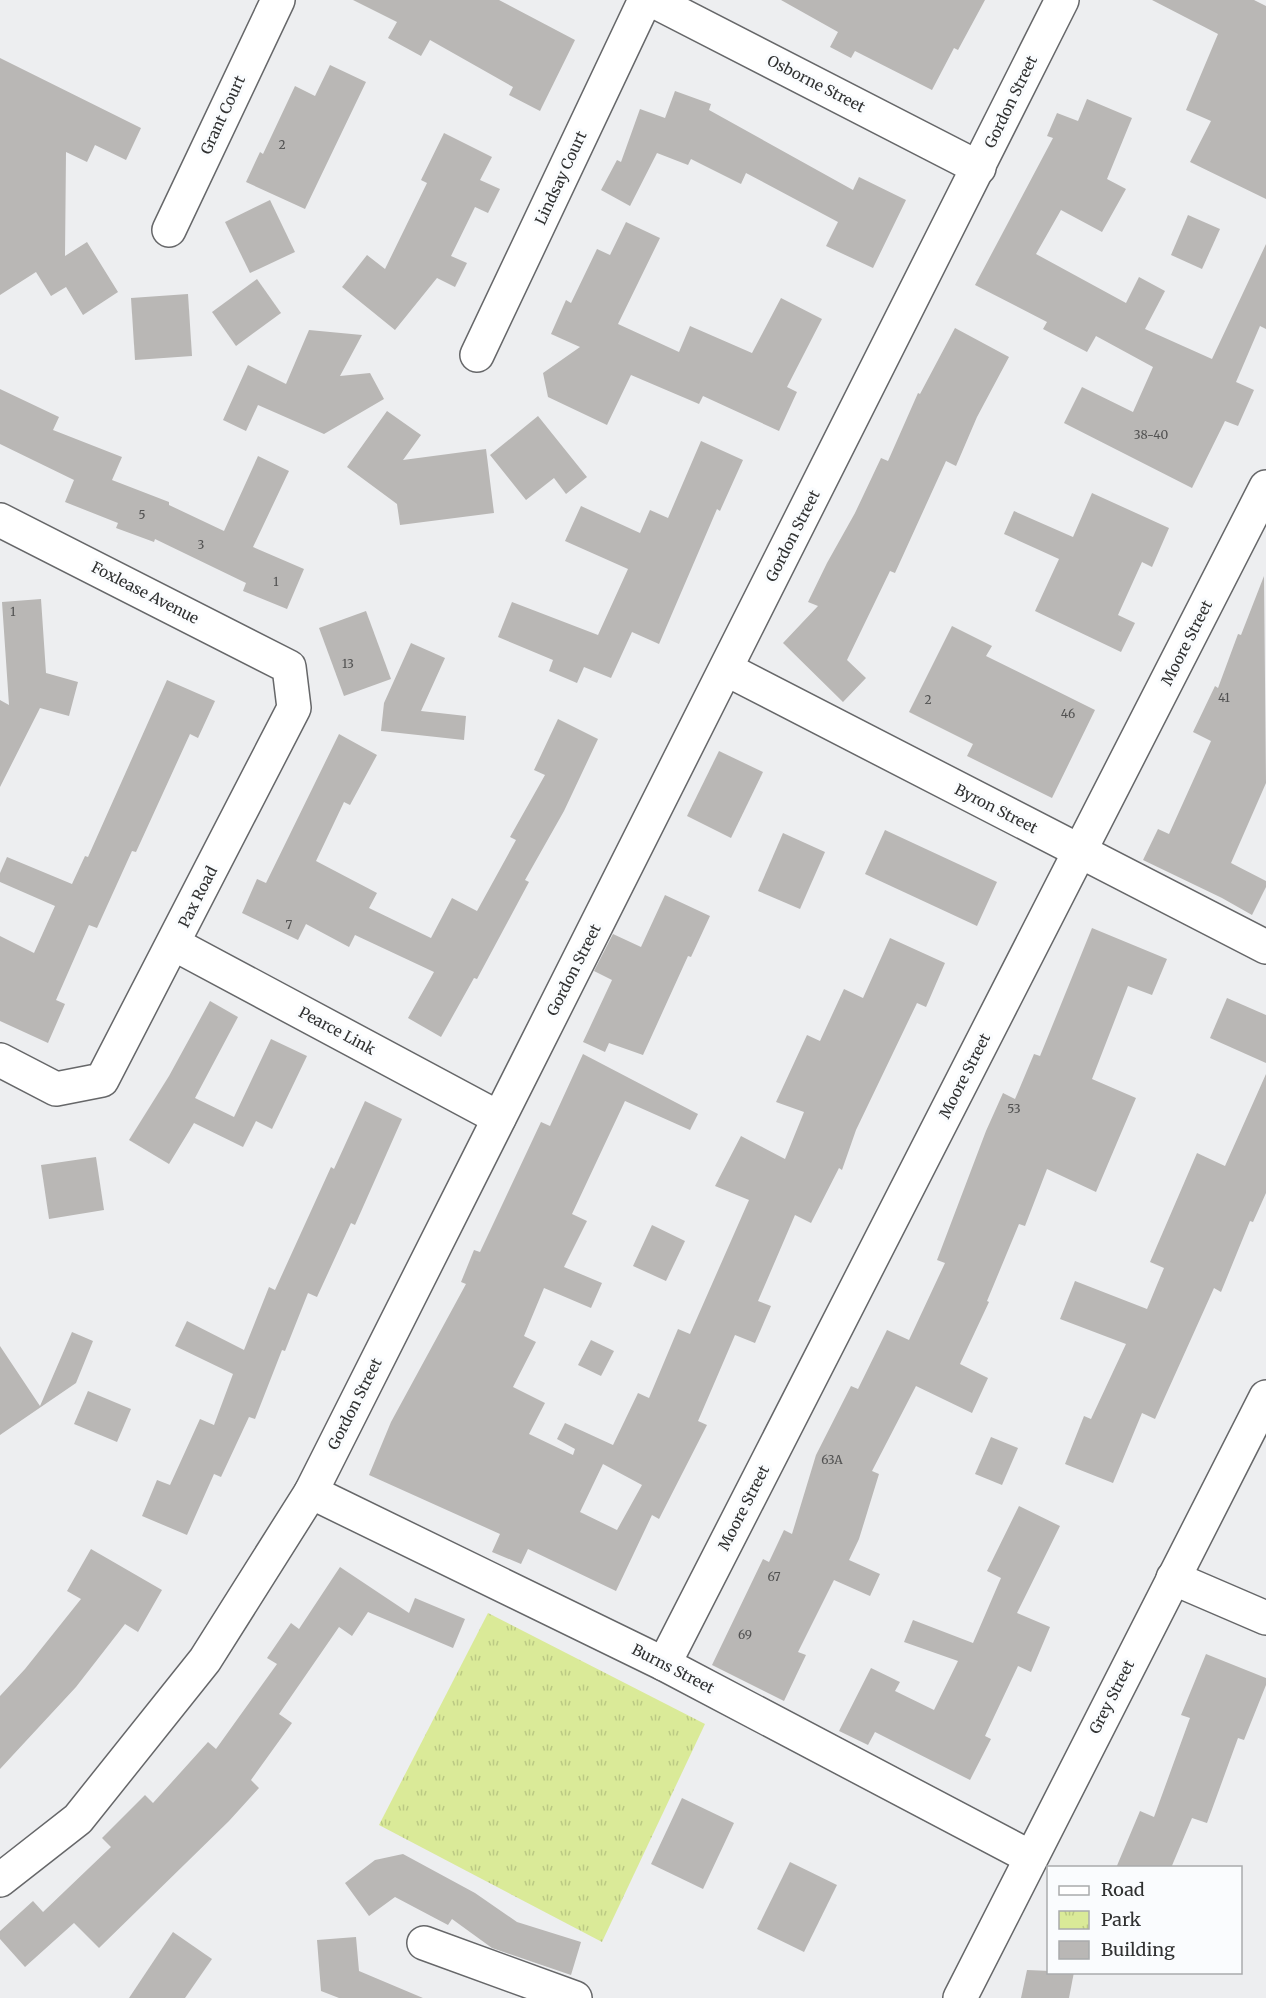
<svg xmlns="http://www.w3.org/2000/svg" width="1266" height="1998" viewBox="0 0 1266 1998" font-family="Merriweather,serif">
<defs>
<pattern id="park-tufts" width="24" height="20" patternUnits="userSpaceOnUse" patternTransform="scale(1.5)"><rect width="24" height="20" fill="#daea98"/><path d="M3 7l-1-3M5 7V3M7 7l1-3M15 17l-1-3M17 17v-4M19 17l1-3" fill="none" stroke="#bbc983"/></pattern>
</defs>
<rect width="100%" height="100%" fill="#edeef0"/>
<path fill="url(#park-tufts)" d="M488,1613L705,1724L602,1942L379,1825Z"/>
<g fill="#b9b7b5" fill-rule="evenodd">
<path d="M353,0H499L575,40L540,111L509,95L513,87L430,40L421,56L388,38L397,22Z"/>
<path d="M781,0H985L958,50L954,48L932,90L855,51L851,58L830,47L838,32Z"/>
<path d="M1152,0H1254L1266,6V199L1190,162L1211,121L1186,110L1218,34Z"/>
<path d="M0,58L141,128L126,160L95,145L87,162L66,152L65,256L87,242L118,292L83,315L66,287L51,296L36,272L0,295Z"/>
<path d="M330,65L366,82L305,209L246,182L260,152L263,154L295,86L315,96Z"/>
<path d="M675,91L711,104L709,110L853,190L859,177L906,200L873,268L826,246L838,222L746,173L741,184L691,159L688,165L657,153L630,206L601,190L617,160L621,162L640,109L665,118Z"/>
<path d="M1087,99L1132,118L1107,179L1126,189L1102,232L1061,210L1036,254L1126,303L1139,277L1165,291L1145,329L1212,359L1266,244V329L1260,326L1236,382L1254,390L1238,426L1225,421L1192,488L1064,423L1082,387L1133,412L1153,367L1096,336L1087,352L1043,329L1047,322L975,285L1053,138L1047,136L1057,113L1078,121Z"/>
<path d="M444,133L492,157L480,180L500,189L488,213L475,207L451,256L467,263L455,287L437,278L395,330L342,287L367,255L385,269L427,183L421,180Z"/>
<path d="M270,200L295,252L250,273L225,222Z"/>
<path d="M1188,215L1220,229L1202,269L1171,255Z"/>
<path d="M626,222L660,238L618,324L679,352L690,326L752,353L781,298L822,319L787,387L797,392L779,431L703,396L699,404L631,375L607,425L548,397L543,373L580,347L551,334L566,300L571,303L597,249L610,255Z"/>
<path d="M257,279L281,313L236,346L212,312Z"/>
<path d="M188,294L192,356L135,360L131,298Z"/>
<path d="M955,328L1009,357L977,417L956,466L946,461L895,573L890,571L847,660L866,678L843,702L783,643L818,606L808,602L827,563L855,513L881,458L888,461L918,393L920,394Z"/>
<path d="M309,330L362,335L340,376L370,373L384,399L324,434L258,405L246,431L223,420L248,365L286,384Z"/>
<path d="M0,389L59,417L53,430L122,457L112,480L169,502V505L224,531L258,456L289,471L253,547L304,569L287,609L243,591L246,583L155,539L154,542L116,528L118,523L65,502L74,480L0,444Z"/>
<path d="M387,411L421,435L403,460L486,449L494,513L400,525L397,504L347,467Z"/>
<path d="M538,416L587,477L566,494L554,478L526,500L490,455Z"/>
<path d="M701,441L743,460L720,511L717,509L659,644L632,632L611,678L584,667L577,683L549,671L553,660L498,637L512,602L598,635L628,569L565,541L581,506L640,533L650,510L668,518Z"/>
<path d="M1092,493L1169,528L1152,567L1142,562L1118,615L1135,623L1121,652L1035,611L1059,559L1004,534L1014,511L1073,537Z"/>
<path d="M1264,576L1266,783L1231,863L1266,881V887L1252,915L1222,898L1143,860L1158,829L1169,834L1211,741L1193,732L1215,686L1218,688L1238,634L1241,635Z"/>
<path d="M41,599L46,673L78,682L69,716L40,708L0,787V700L9,705L2,602Z"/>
<path d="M366,611L391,679L344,696L319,628Z"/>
<path d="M952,626L992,646L986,656L1095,710L1052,798L967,756L973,744L909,712Z"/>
<path d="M411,643L445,658L421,711L466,716L464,740L381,731L384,703Z"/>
<path d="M167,680L215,701L198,738L190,734L136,852L132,851L97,928L89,925L56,1000L65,1004L48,1043L0,1021V936L34,953L55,906L0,882V873L7,857L72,884L85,856L88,857Z"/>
<path d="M558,719L598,739L564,811L525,880L529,882L477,979L474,978L441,1037L408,1018L434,972L355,935L349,947L306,924L298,940L242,913L257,879L266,883L339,734L377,755L350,805L344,802L316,861L377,893L369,908L431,938L452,898L477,911L516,840L510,837L545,775L534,770Z"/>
<path d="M719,751L763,772L731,838L687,816Z"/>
<path d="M885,830L997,882L977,926L865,874Z"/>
<path d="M783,833L825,852L800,909L758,891Z"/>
<path d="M665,895L710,916L691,957L688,956L643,1055L609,1043L605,1052L583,1042L612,980L594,971L613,934L641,947Z"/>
<path d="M1092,928L1167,959L1152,995L1128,986L1092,1079L1136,1098L1096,1192L1047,1169L1025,1226L1019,1224L987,1301L989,1302L960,1364L988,1378L972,1413L916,1386L872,1471L879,1474L859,1539L849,1560L880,1574L870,1596L834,1580L798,1652L806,1655L784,1701L712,1665L763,1559L769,1562L784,1530L792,1534L816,1455L851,1386L858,1389L887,1330L909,1340L945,1263L937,1260L986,1131L1003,1093L1015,1099L1034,1054L1040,1056Z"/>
<path d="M890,938L945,963L926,1007L917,1003L856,1130L842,1170L839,1168L811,1223L795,1215L758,1301L771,1306L755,1343L735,1335L698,1421L707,1425L659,1519L652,1515L616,1591L528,1549L521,1564L492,1552L500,1534L369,1475L391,1422L466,1284L461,1282L474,1250L480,1252L541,1122L550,1126L583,1054L698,1114L690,1130L625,1101L572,1214L587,1221L564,1267L602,1283L591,1308L544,1288L524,1336L536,1342L513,1387L545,1403L529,1434L573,1455L575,1449L557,1439L565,1423L613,1445L638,1393L649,1398L678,1329L690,1334L749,1200L715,1186L741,1136L785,1159L804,1112L776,1102L807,1035L820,1041L844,989L863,998ZM603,1464L642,1485L617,1530L580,1512Z"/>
<path d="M1227,998L1266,1015V1063L1210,1038Z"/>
<path d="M210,1001L238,1017L195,1098L234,1117L271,1039L307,1056L272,1129L256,1121L243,1147L194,1123L169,1164L129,1140L169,1076Z"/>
<path d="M1266,1074V1193L1253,1222L1250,1221L1221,1292L1214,1288L1155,1419L1142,1413L1113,1483L1065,1464L1084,1416L1091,1419L1126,1344L1060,1319L1075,1281L1147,1309L1164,1268L1150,1262L1197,1153L1225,1166Z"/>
<path d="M365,1101L402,1119L355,1225L351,1223L317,1297L308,1293L285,1351L282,1350L255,1419L249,1417L221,1477L214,1474L187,1535L142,1516L157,1480L170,1485L200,1419L214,1425L233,1374L175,1346L187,1321L244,1350L269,1287L275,1290L331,1167L334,1169Z"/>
<path d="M96,1157L104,1210L49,1219L41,1165Z"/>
<path d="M652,1225L685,1241L666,1281L633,1266Z"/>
<path d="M72,1332L93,1341L76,1383L0,1435V1346L40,1406Z"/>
<path d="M591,1340L614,1351L601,1376L578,1365Z"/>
<path d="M88,1391L131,1409L117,1442L74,1424Z"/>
<path d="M991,1437L1018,1448L1002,1485L975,1474Z"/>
<path d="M1019,1506L1060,1526L1017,1613L1050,1627L1031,1672L1018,1666L985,1736L991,1739L970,1780L875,1732L868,1745L839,1731L871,1668L900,1682L895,1691L934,1710L958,1661L904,1642L913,1620L973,1643L1001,1578L987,1571Z"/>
<path d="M91,1549L162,1590L138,1632L125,1624L76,1687L0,1769V1696L25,1669L81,1599L67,1591Z"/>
<path d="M340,1567L409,1613L415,1598L465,1619L453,1648L368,1612L352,1636L339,1627L279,1714L292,1723L251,1780L259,1788L229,1821L99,1948L74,1923L25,1967L0,1939V1931L33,1901L43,1912L111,1847L102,1838L145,1795L153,1803L208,1742L216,1749L277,1664L267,1658L291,1623L299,1629Z"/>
<path d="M1206,1654L1266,1678V1685L1244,1740L1238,1738L1207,1823L1192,1818L1171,1868H1116L1140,1811L1154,1817L1190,1718L1181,1715Z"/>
<path d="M682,1798L734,1823L703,1889L651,1864Z"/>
<path d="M403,1854L475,1893L517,1922L581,1942L571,1975L492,1948L452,1919L448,1925L395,1897L369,1916L345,1883L375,1860Z"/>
<path d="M790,1862L837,1885L804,1952L757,1929Z"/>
<path d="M173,1932L212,1959L185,1998H129Z"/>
<path d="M356,1937L359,1971L423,1998H339L321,1991L317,1940Z"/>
<path d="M1027,1970L1074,1972L1069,1998H1021Z"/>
</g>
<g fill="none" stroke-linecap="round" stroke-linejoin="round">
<g stroke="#666769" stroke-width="36">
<g id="street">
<path d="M652,0L979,168"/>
<path d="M169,230L278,0"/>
<path d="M477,355L645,0"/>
<path d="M0,520L289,667L294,708L102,1080L56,1089L0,1060"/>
<path d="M726,669L1266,947"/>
<path d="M174,944L499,1118"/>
<path d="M311,1492L664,1664L1030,1857"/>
<path d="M1173,1578L1266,1618"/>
<path d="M664,1664L1266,487"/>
<path d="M0,1880L78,1819L205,1660L311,1492L1062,0"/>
<path d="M424,1943L575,1998"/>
</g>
</g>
<g stroke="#666769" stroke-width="36">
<path id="secondary" d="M960,1998L1266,1397"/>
</g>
<use href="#street" stroke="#fff" stroke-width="33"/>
<use href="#secondary" stroke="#fff" stroke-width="33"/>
</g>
<g text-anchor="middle" stroke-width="6" stroke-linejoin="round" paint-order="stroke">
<g font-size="12" fill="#525252">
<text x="282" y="149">2</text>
<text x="1151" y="439">38-40</text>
<text x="142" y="519">5</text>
<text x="201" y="549">3</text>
<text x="276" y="586">1</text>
<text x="13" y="616">1</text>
<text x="348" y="668">13</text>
<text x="1224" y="702">41</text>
<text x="928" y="704">2</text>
<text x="1068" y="718">46</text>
<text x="289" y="929">7</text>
<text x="1014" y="1113">53</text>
<text x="832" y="1464">63A</text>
<text x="774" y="1581">67</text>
<text x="745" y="1639">69</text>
</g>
<g font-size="15" fill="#303131" stroke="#fafcfe">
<text transform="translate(816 84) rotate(27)" y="5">Osborne Street</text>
<text transform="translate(1011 102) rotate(-64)" y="5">Gordon Street</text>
<text transform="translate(223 115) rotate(-65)" y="5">Grant Court</text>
<text transform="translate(561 178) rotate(-65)" y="5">Lindsay Court</text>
<text transform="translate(793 536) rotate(-63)" y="5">Gordon Street</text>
<text transform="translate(145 593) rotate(27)" y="5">Foxlease Avenue</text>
<text transform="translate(1187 643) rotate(-63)" y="5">Moore Street</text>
<text transform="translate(996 809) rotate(27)" y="5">Byron Street</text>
<text transform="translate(198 897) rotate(-63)" y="5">Pax Road</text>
<text transform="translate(574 970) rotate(-63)" y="5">Gordon Street</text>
<text transform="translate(337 1031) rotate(28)" y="5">Pearce Link</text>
<text transform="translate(965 1076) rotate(-63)" y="5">Moore Street</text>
<text transform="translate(355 1404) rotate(-63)" y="5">Gordon Street</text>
<text transform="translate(744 1508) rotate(-63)" y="5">Moore Street</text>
<text transform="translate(673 1669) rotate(27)" y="5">Burns Street</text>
<text transform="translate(1112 1697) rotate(-63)" y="5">Grey Street</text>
</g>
</g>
<rect x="1047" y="1866" width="195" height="108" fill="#fafcfe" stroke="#a9abac" stroke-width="1.5"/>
<rect x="1059" y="1886" width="30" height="9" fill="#ffffff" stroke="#a9abac" stroke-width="1.5"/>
<text x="1101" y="1896" font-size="18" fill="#303131">Road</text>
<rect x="1059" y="1911" width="30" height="18" fill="url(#park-tufts)" stroke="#a9abac" stroke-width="1.5"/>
<text x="1101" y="1926" font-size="18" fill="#303131">Park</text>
<rect x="1059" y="1941" width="30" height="18" fill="#b9b7b5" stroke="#a9abac" stroke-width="1.5"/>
<text x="1101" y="1956" font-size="18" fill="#303131">Building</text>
</svg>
